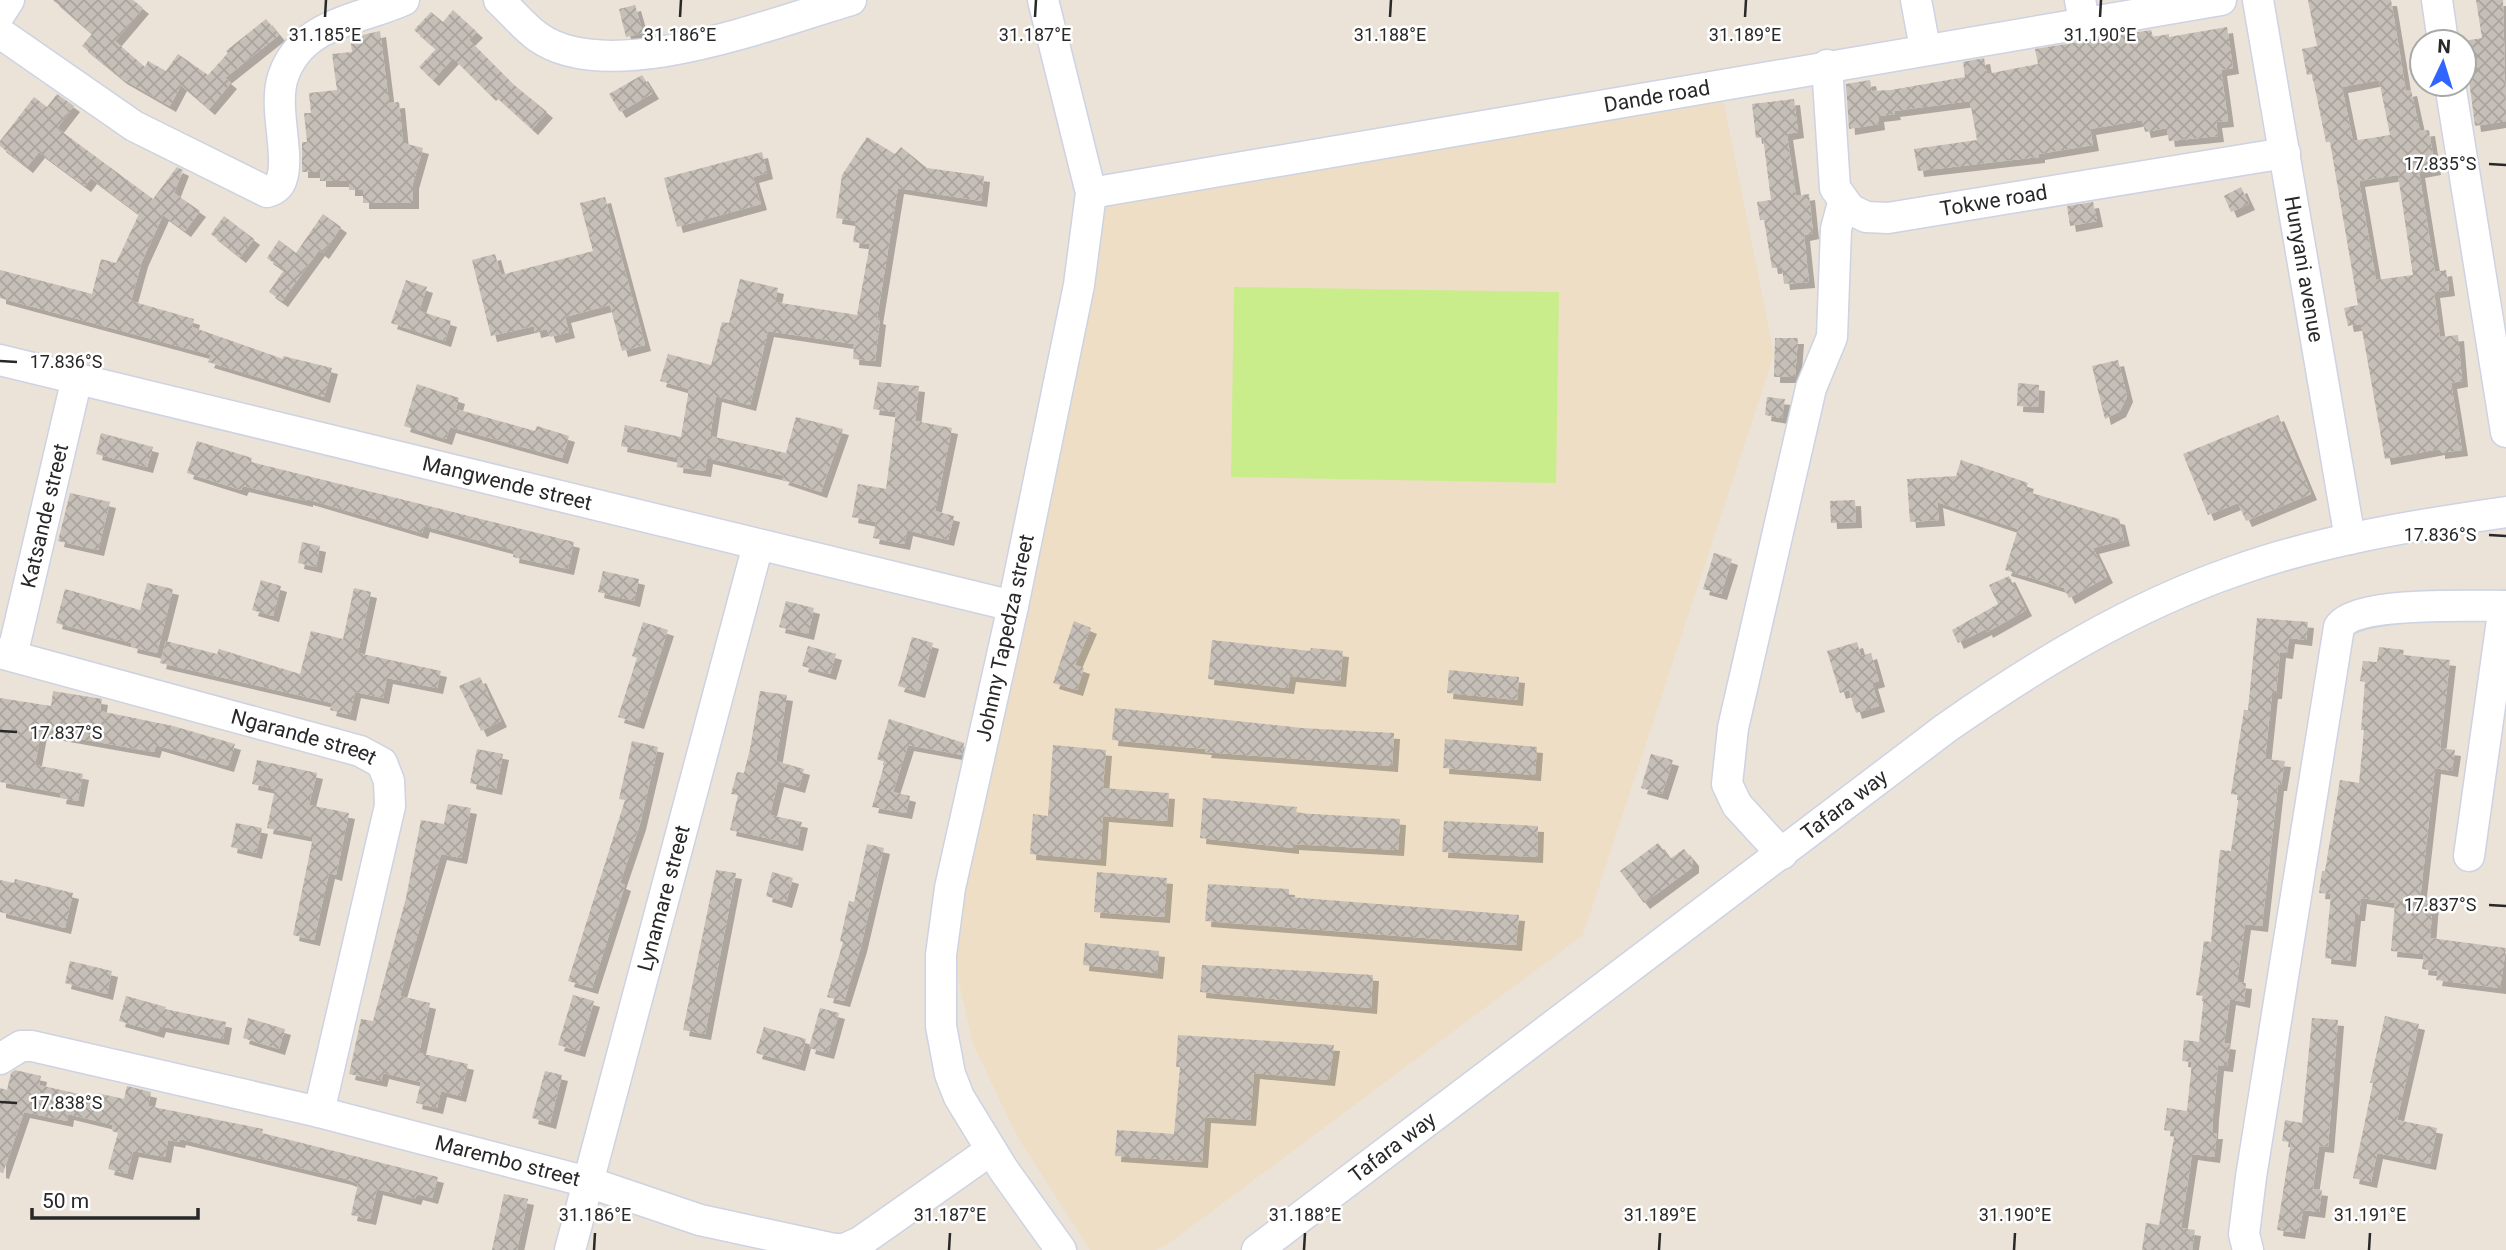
<svg xmlns="http://www.w3.org/2000/svg" width="2506" height="1250" viewBox="0 0 2506 1250" font-family="Roboto,sans-serif">
<defs>
<pattern id="building-cross-hatch" width="8" height="8" patternUnits="userSpaceOnUse" patternTransform="scale(1.75)"><rect width="8" height="8" fill="#c6bfb8"/><path d="M0 0l8 8M0 8l8-8" fill="none" stroke="#aaa49e"/></pattern>
<filter id="shadow"><feDropShadow dx="6" dy="6" stdDeviation="0" flood-color="#0004"/></filter>
</defs>
<rect width="100%" height="100%" fill="#ebe2d8"/>
<path fill="#eedec6" d="M1722,94L1774,355L1583,935L1165,1246L1155,1250H1090L1017,1136L973,1044L947,930L1095,198Z"/>
<path fill="#caed8c" d="M1234,287L1559,292L1556,483L1231,477Z"/>
<g fill="url(#building-cross-hatch)" fill-rule="evenodd" filter="url(#shadow)">
<path d="M53,0H133L143,8L115,41L145,67L148,61L166,71L178,54L208,75L228,53L226,51L266,19L279,35L225,78L231,83L209,109L181,85L170,106L121,78L82,46L92,34Z"/>
<path d="M2308,0H2391L2406,91L2411,90L2420,131L2429,130L2435,169L2419,172L2435,272L2446,270L2449,290L2434,292L2440,337L2458,335L2462,381L2451,383L2462,450L2439,453V449L2385,459L2361,324L2348,326L2344,308L2358,305L2330,142H2326L2312,74L2307,75L2302,49L2317,46ZM2379,80L2390,135L2353,141L2342,87ZM2398,175L2413,275L2376,280L2359,181Z"/>
<path d="M2476,0H2503L2506,121L2475,126L2464,41L2482,38Z"/>
<path d="M635,5L643,33L626,37L619,9Z"/>
<path d="M453,10L477,32L469,40L513,84L547,112L532,129L492,93L490,95L453,58L433,80L419,67L436,49L414,30L431,12L443,22Z"/>
<path d="M2227,27L2233,68L2221,70L2228,121L2216,122L2218,136L2169,141L2167,128L2145,132L2142,120L2090,129L2093,145L2039,154V157L1918,171L1914,149L1977,140L1970,101L1894,111L1895,114L1878,116L1879,124L1849,129L1846,84L1870,80L1872,91L1891,90L1965,77L1963,62L1984,58L1987,74L2038,64L2035,49L2151,30L2153,37L2169,34V37Z"/>
<path d="M380,31L389,103L399,102L403,143L423,148L413,183V203H363V190H349V181H320V172H302V142H307L304,113H311L309,93L337,90L332,54L352,52L350,38Z"/>
<path d="M642,75L653,93L620,112L609,94Z"/>
<path d="M57,94L74,106L57,128L153,199L177,167L183,170L174,193L200,211L185,231L163,215L142,261L131,301L194,319L192,327L283,359V356L332,368L324,397L208,362L211,355L0,298V270L92,294L101,259L116,263L139,214L91,178L85,186L39,152L27,167L0,146V141L34,97L47,107Z"/>
<path d="M1794,99L1798,132L1787,134L1796,196L1809,194L1813,233L1804,235L1809,282L1784,284L1782,267L1772,268L1764,220H1760L1757,202L1771,200L1763,137L1756,138L1752,104Z"/>
<path d="M867,137L895,154L901,147L927,168L984,176L981,201L898,188L877,318L880,319L875,361L853,359L854,344L768,331L750,405L716,396L710,436L786,453L796,417L843,429L821,492L782,479L784,476L707,458L705,471L677,467L678,458L621,446L625,425L681,437L689,389L660,381L668,354L711,365L722,322L729,323L740,279L778,288L775,302L857,315L870,244L853,242L856,221L836,218L842,175Z"/>
<path d="M762,152L767,173L753,177L761,204L677,227L664,178Z"/>
<path d="M2241,187L2249,204L2231,212L2224,196Z"/>
<path d="M605,197L645,345L622,351L610,305L565,317L569,332L550,337L547,329L535,332L534,326L491,336L472,260L495,254L501,275L593,251L580,203Z"/>
<path d="M2093,202L2097,221L2070,226L2067,206Z"/>
<path d="M323,214L341,227L323,253L319,250L282,301L269,292L284,270L267,258L279,240L296,253Z"/>
<path d="M224,216L254,239L240,257L211,234Z"/>
<path d="M406,280L427,287L419,311L451,321L445,341L391,323Z"/>
<path d="M1775,338H1798L1795,377H1774Z"/>
<path d="M2118,360L2127,396L2120,411L2105,419L2092,366Z"/>
<path d="M878,382L919,386L915,421L952,428L935,511L954,516L948,540L907,530L904,544L873,538L876,522L852,517L858,484L886,489L896,412L873,409Z"/>
<path d="M2018,383L2039,385L2038,407L2017,406Z"/>
<path d="M417,384L459,398L456,409L535,431L537,426L569,436L562,458L450,427L446,439L404,426Z"/>
<path d="M1767,397L1785,399L1782,418L1765,415Z"/>
<path d="M2278,415L2311,494L2246,521L2238,503L2208,515L2183,454Z"/>
<path d="M101,433L153,447L147,467L96,454Z"/>
<path d="M197,441L252,458L251,462L574,542L568,569L513,557L514,550L424,526L422,533L307,499V501L243,486L241,490L187,473Z"/>
<path d="M1961,460L2028,483L2025,491L2119,519L2124,540L2093,548L2107,577L2069,598L2064,588L2005,570L2018,529L1937,502L1939,520L1910,522L1907,479L1956,476Z"/>
<path d="M70,493L110,502L98,550L58,541Z"/>
<path d="M1855,500L1856,522L1831,523L1830,501Z"/>
<path d="M302,542L320,546L316,567L298,563Z"/>
<path d="M1714,553L1732,559L1721,594L1703,589Z"/>
<path d="M603,571L639,579L634,601L598,592Z"/>
<path d="M2009,576L2026,610L1987,632L1986,629L1958,643L1952,630L1998,604L1989,585Z"/>
<path d="M261,580L281,586L273,616L252,610Z"/>
<path d="M147,583L173,589L157,653L131,647L132,643L56,623L65,589L140,610Z"/>
<path d="M354,588L371,592L358,653L441,671L437,688L387,678L383,698L355,692L350,715L330,710L332,703L160,663L166,641L217,654L219,649L300,674L311,631L343,639Z"/>
<path d="M786,601L814,608L808,634L779,627Z"/>
<path d="M2257,618L2308,622L2306,640L2289,638L2287,653L2280,652L2276,693H2272L2265,759L2285,761L2281,785H2278L2262,926L2245,924L2237,982L2246,983L2244,1002L2230,999L2224,1043L2230,1044L2227,1066L2218,1065L2213,1114L2212,1133H2217L2214,1157L2192,1154L2181,1228L2195,1230L2192,1250H2142L2146,1223L2159,1225L2175,1132L2164,1130L2167,1108L2187,1111L2192,1062L2182,1061L2184,1040L2199,1042L2204,996L2196,995L2199,977L2204,941L2211,942L2220,850L2231,851L2239,795L2231,794L2244,710H2248Z"/>
<path d="M1074,621L1091,628L1075,665L1084,668L1077,690L1053,683Z"/>
<path d="M643,622L668,630L638,723L618,717L637,658L632,656Z"/>
<path d="M912,637L933,643L919,692L898,686Z"/>
<path d="M1212,640L1310,651L1311,648L1343,651L1340,681L1290,676L1288,688L1208,679Z"/>
<path d="M1857,642L1861,656L1871,653L1879,681L1872,683L1879,706L1856,713L1849,690L1840,693L1827,651Z"/>
<path d="M808,646L836,654L830,674L802,666Z"/>
<path d="M2379,647L2404,650L2403,655L2450,660L2440,748L2455,750L2452,771L2435,768L2420,899L2433,900L2430,938L2506,948L2500,988L2436,980L2438,971L2422,969L2424,954L2391,951L2395,903L2361,898L2359,915H2355L2350,961L2325,958L2331,894L2319,893L2322,871H2325L2340,780L2359,783L2364,730H2361L2365,682L2360,681L2363,661L2377,662Z"/>
<path d="M1449,670L1519,677L1517,700L1447,693Z"/>
<path d="M480,677L501,721L481,731L459,686Z"/>
<path d="M53,691L102,699L100,711L173,726L235,744L228,766L156,745L154,752L41,732L35,765L83,774L78,801L60,798L61,793L0,782V698L51,706Z"/>
<path d="M760,691L787,695L776,761L804,769L799,787L778,781L770,815L802,822L797,845L730,830L738,795L731,794L737,772L744,773L750,749Z"/>
<path d="M1115,708L1302,728L1394,733L1392,766L1205,752L1206,749L1112,740Z"/>
<path d="M889,719L964,743L962,755L908,745L893,792L910,796L906,813L872,807L885,762L877,759Z"/>
<path d="M1445,739L1537,747L1535,775L1443,768Z"/>
<path d="M632,741L658,747L640,824L620,883L625,885L592,988L568,981L625,800L619,799Z"/>
<path d="M1053,745L1106,750L1103,788L1169,793L1167,821L1103,816L1100,860L1030,854L1033,814L1048,816Z"/>
<path d="M477,749L503,754L496,789L470,783Z"/>
<path d="M1651,754L1673,760L1662,794L1641,788Z"/>
<path d="M257,760L317,773L309,805L349,813L336,875L329,873L314,940L293,935L313,837L267,828L275,789L252,784Z"/>
<path d="M1203,798L1297,807L1296,813L1400,819L1398,850L1293,844V848L1200,838Z"/>
<path d="M448,804L471,808L461,858L441,854L400,996L430,1003L419,1053L468,1064L460,1096L441,1091L437,1108L416,1103L421,1082L383,1073L381,1081L349,1074L361,1019L373,1021L406,898L421,820L444,824Z"/>
<path d="M1444,821L1538,826L1537,857L1442,852Z"/>
<path d="M236,823L262,828L256,853L231,847Z"/>
<path d="M1658,843L1670,859L1684,849L1693,860V867L1644,903L1620,871Z"/>
<path d="M867,844L884,848L861,946L844,1001L827,997L843,942L840,941L849,901L854,902Z"/>
<path d="M716,870L736,873L705,1034L683,1030Z"/>
<path d="M772,872L793,878L786,902L766,896Z"/>
<path d="M1097,872L1167,878L1164,917L1094,912Z"/>
<path d="M15,879L73,893L65,928L0,912V880L14,883Z"/>
<path d="M1208,884L1289,889V897L1519,915L1516,945L1205,921Z"/>
<path d="M1085,943L1159,951L1157,973L1083,965Z"/>
<path d="M70,961L112,971L107,994L65,983Z"/>
<path d="M1202,965L1373,975L1371,1008L1200,992Z"/>
<path d="M573,995L594,1001L579,1051L558,1045Z"/>
<path d="M126,996L166,1007L165,1009L226,1022L223,1039L160,1026L158,1032L119,1021Z"/>
<path d="M820,1008L839,1013L828,1053L809,1048Z"/>
<path d="M2385,1016L2419,1024L2397,1120L2437,1128L2430,1164L2377,1153L2371,1182L2353,1178L2373,1083H2370Z"/>
<path d="M248,1018L285,1029L279,1049L243,1038Z"/>
<path d="M2312,1018L2338,1020L2328,1147L2319,1146L2313,1189L2322,1190L2319,1212L2303,1210L2299,1233L2277,1230L2291,1142L2282,1141L2285,1120L2302,1123Z"/>
<path d="M764,1027L806,1039L799,1065L756,1053Z"/>
<path d="M1178,1035L1334,1045L1329,1080L1254,1073L1250,1120L1205,1117L1202,1162L1115,1156L1117,1130L1174,1134L1180,1067H1176Z"/>
<path d="M15,1070L41,1076L39,1085L96,1098L97,1093L124,1099L127,1086L151,1092L148,1106L263,1129L262,1133L438,1177L432,1198L417,1194L415,1199L377,1189L370,1219L351,1215L358,1184L346,1179L180,1139L179,1142L168,1140L165,1157L133,1151L127,1174L108,1169L118,1133L112,1131L113,1125L68,1114L67,1121L24,1112L3,1173L0,1172V1088L7,1090L11,1073Z"/>
<path d="M545,1071L562,1075L550,1123L532,1118Z"/>
<path d="M504,1194L528,1199L517,1250H492Z"/>
</g>
<g fill="none" stroke-linecap="round" stroke-linejoin="round">
<g stroke="#cdd3e2" stroke-width="33">
<g id="minor">
<path d="M499,0C512,12 524,27 538,37C610,88 774,22 851,0"/>
<path d="M1043,0L1091,193L1079,285L1013,606L950,888L941,955V1026L950,1074L959,1097L1003,1169L1061,1250"/>
<path d="M1916,0L1925,48"/>
<path d="M2080,0L2085,25"/>
<path id="s1" d="M2258,0L2350,539"/>
<path d="M2437,0L2443,42"/>
<path d="M0,14L9,0"/>
<path d="M0,33L134,126L267,192C274,190 280,186 282,178C290,154 273,107 283,77C301,22 360,20 404,0"/>
<path id="s2" d="M1827,65L1835,188L1850,209L1866,217L1888,218L2285,153"/>
<path d="M2450,84L2506,432"/>
<path id="s3" d="M1091,193L2221,0"/>
<path id="s4" d="M0,360L1013,606"/>
<path id="s5" d="M0,653L360,751L382,763L389,781L390,806L319,1112"/>
<path id="s6" d="M12,656L77,378"/>
<path d="M1782,854L1737,805L1727,784L1733,728L1811,388L1832,337L1836,229L1843,203"/>
<path d="M2469,856L2504,606"/>
<path id="s7" d="M0,1059L21,1046H32L319,1112L588,1182L700,1220L834,1249H844L860,1242L991,1150"/>
<path id="s8" d="M570,1250L758,545"/>
<path id="s9" d="M1257,1250L1946,728C2036,665 2131,607 2235,571C2322,540 2415,525 2506,512"/>
<path d="M2248,1250L2244,1234L2251,1177L2339,627C2355,601 2474,606 2506,606"/>
</g>
</g>
<use href="#minor" stroke="#fff" stroke-width="30"/>
</g>
<path fill="none" stroke="#282828" stroke-width="2.5" d="M325,17L326,0M680,17L681,0M1035,17L1036,0M1390,17L1391,0M1745,17L1746,0M2100,17L2101,0M2489,164L2506,165M0,361L17,362M2489,535L2506,536M0,731L17,732M2489,905L2506,906M0,1102L17,1103M594,1250L595,1233M949,1250L950,1233M1304,1250L1305,1233M1659,1250L1660,1233M2014,1250L2015,1233M2369,1250L2370,1233"/>
<g text-anchor="middle" stroke-width="5" stroke-linejoin="round" paint-order="stroke">
<g font-size="21" fill="#282828" stroke="#fff">
<text dy="7" stroke="none"><textPath href="#s3" startOffset="574">Dande road</textPath></text>
<text dy="7" stroke="none"><textPath href="#s2" startOffset="296">Tokwe road</textPath></text>
<text dy="7" stroke="none"><textPath href="#s1" startOffset="273">Hunyani avenue</textPath></text>
<text dy="7" stroke="none"><textPath href="#s4" startOffset="522">Mangwende street</textPath></text>
<text dy="7" stroke="none"><textPath href="#s6" startOffset="144">Katsande street</textPath></text>
<text transform="translate(1005 638) rotate(-78)" y="7">Johnny Tapedza street</text>
<text dy="7" stroke="none"><textPath href="#s5" startOffset="315">Ngarande street</textPath></text>
<text dy="7" stroke="none"><textPath href="#s9" startOffset="737">Tafara way</textPath></text>
<text dy="7" stroke="none"><textPath href="#s8" startOffset="364">Lynamare street</textPath></text>
<text dy="7" stroke="none"><textPath href="#s9" startOffset="170">Tafara way</textPath></text>
<text dy="7" stroke="none"><textPath href="#s7" startOffset="525">Marembo street</textPath></text>
</g>
</g>
<g font-size="18" text-anchor="middle" fill="#282828" stroke="#fff" stroke-width="5" stroke-linejoin="round" paint-order="stroke">
<text x="325" y="41">31.185°E</text>
<text x="680" y="41">31.186°E</text>
<text x="1035" y="41">31.187°E</text>
<text x="1390" y="41">31.188°E</text>
<text x="1745" y="41">31.189°E</text>
<text x="2100" y="41">31.190°E</text>
<text x="2440" y="170">17.835°S</text>
<text x="66" y="368">17.836°S</text>
<text x="2440" y="541">17.836°S</text>
<text x="66" y="739">17.837°S</text>
<text x="2440" y="911">17.837°S</text>
<text x="66" y="1109">17.838°S</text>
<text x="595" y="1221">31.186°E</text>
<text x="950" y="1221">31.187°E</text>
<text x="1305" y="1221">31.188°E</text>
<text x="1660" y="1221">31.189°E</text>
<text x="2015" y="1221">31.190°E</text>
<text x="2370" y="1221">31.191°E</text>
</g>
<g transform="translate(2443 63) rotate(4)"><circle r="33" fill="#ffffff" stroke="#a9a9a9" stroke-width="2"/>
<path d="M0-5L12 26L0 18L-12 26Z" fill="#3165ff"/>
<text y="-10" font-size="19" font-weight="bold" text-anchor="middle" fill="#282828">N</text>
</g>
<path d="M32 1208v10h166v-10" fill="none" stroke="#282828" stroke-width="3.5"/>
<text x="42" y="1208" font-size="21" fill="#282828" stroke="#ffffff" stroke-width="5" paint-order="stroke">50 m</text>
</svg>
